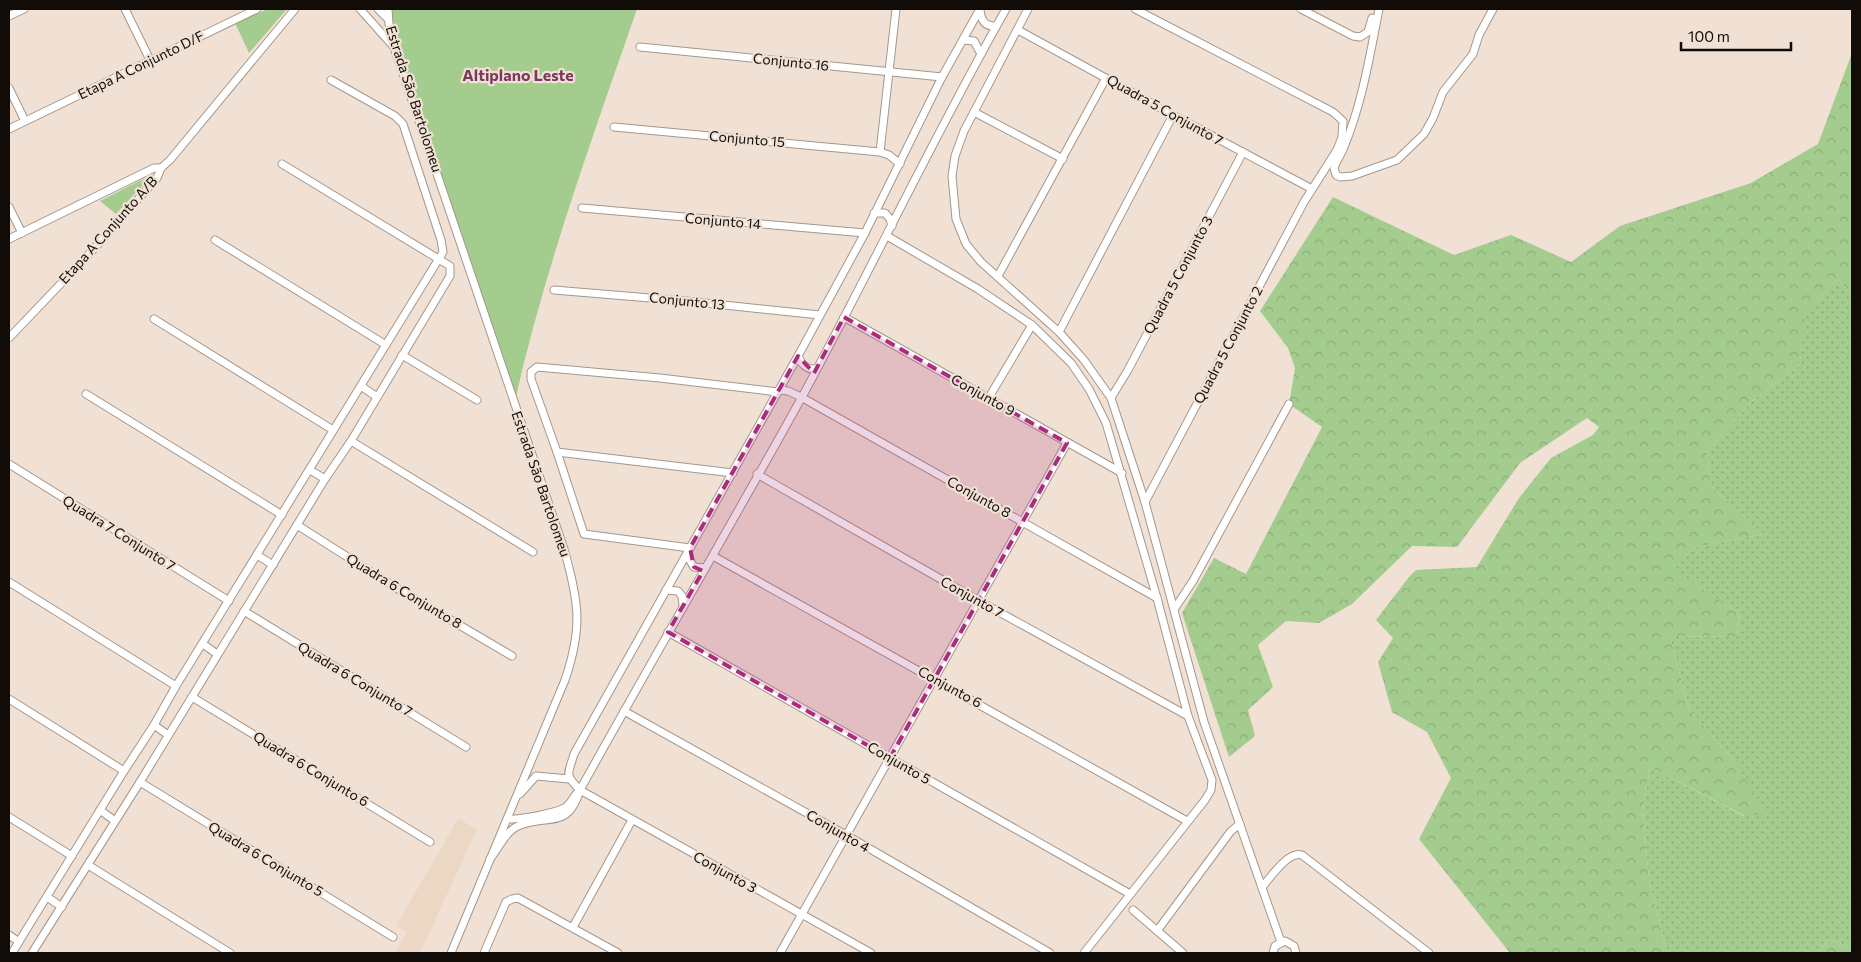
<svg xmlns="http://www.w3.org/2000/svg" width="1861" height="962" viewBox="0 0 1861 962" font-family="Commissioner,sans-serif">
<defs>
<pattern id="grass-dots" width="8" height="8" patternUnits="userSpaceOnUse" patternTransform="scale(1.25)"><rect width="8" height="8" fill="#a3cc8e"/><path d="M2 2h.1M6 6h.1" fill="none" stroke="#8bae79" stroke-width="1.8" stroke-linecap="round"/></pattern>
<pattern id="forest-crowns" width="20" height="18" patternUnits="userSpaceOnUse" patternTransform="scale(1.25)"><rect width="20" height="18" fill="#a3cc8e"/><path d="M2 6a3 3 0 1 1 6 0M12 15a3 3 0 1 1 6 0" fill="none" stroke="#8bae79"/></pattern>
</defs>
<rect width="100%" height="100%" fill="#f0e1d4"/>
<path fill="#ecd6c4" d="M458,819L477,829L420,953H395L407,932L396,926Z"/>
<path fill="url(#grass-dots)" d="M1838,279L1852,295V948L1829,939L1818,953H1667L1649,880L1643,810L1650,767L1744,816L1735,762L1689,709L1670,637L1737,636L1740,614L1670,568L1696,547L1763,534L1711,486L1707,451L1752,401L1800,365L1804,313Z"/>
<g fill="url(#forest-crowns)">
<path d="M1852,53V295L1838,279L1805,313L1800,365L1752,401L1707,451L1711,486L1763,534L1696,547L1671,568L1740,614L1737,636L1670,637L1689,709L1735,762L1765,813L1745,816L1650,767L1643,810L1649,880L1667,953H1510L1419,839L1451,778L1427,732L1392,712L1378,662L1393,638L1376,620L1409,577L1416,570L1477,567L1519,498L1551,458L1593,435L1599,427L1587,418L1520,463L1457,547L1412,546L1352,604L1319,623L1286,621L1258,645L1273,687L1248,710L1255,736L1229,757L1182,613L1214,558L1246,574L1322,427L1289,404L1295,368L1288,348L1260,311L1333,197L1454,255L1511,235L1571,262L1620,226L1751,183L1818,144Z"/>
<path d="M1829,939L1852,948V953H1818Z"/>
</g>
<g fill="#a3cc8e">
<path d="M268,9H287L249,53L235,23Z"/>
<path d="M386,9H637C592,139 544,270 514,405L387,25Z"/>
<path d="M153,174L116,214L100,201Z"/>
</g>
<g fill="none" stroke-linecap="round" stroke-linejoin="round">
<g stroke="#a5978b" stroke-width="9">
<g id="minor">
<path d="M125,9L150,60"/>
<path d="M360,9L393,46"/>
<path d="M378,9L388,19"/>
<path d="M388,9L389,24L394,47L564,549C579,602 583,627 565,680L451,953"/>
<path d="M1028,9L964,131L955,156L952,176L956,219L966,244L981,262L1059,332L1084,360L1111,398L1145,502L1204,722L1281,942"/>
<path d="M1135,9L1333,112L1343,121L1342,137L1337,150L1304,202L1145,502"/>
<path d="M1301,9L1353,36L1360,37L1368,32L1372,18"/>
<path d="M1379,9C1370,55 1362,104 1344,147C1341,155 1336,161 1334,168L1336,175L1340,177L1352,176L1397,160L1424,134L1433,118L1443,92L1473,54L1479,35L1493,9"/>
<path d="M980,10C981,20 985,27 996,26"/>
<path d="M9,16L24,9"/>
<path d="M1018,30L1173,115L1312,189"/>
<path d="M963,40L974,41L981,54"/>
<path d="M640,47L942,77"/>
<path d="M9,88L25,121"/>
<path d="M974,112L1063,159"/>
<path d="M614,127L880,152L889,155L900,164"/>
<path d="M9,129L257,9"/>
<path d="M880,152L896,9"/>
<path d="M9,207L22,233"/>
<path d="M582,208L865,233"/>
<path d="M874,213H885L890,219L892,226"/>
<path d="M887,236L978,289L1032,325L1071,363L1089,389L1106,423L1157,598L1188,716L1212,780L1211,790L1205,800L1084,953"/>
<path d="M9,239L154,168H161"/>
<path d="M215,240L386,345"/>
<path d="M998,276L1106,78"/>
<path d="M554,290L686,301L820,315"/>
<path d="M844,317L1122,473"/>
<path d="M154,319L333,430"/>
<path d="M1059,332L1173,115"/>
<path d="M9,338L92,251L157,178L161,168L170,160L295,9"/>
<path d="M402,355L477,400"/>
<path d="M798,356C801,364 807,370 816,369"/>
<path d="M361,386L377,397"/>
<path d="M779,390L788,391L801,397L1157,598"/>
<path d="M86,394L282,515"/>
<path d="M1111,398L1128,370L1243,152"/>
<path d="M988,399L1032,325"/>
<path d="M351,441L533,552"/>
<path d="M557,452L733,473"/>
<path d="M9,464L229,601"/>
<path d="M310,470L325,479"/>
<path d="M757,474L979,601L1188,716"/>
<path d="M297,525L398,589L512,656"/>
<path d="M690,548L584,534L557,452L531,379V372L537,367L660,378L778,392"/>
<path d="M688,552L689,559L694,567L705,568"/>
<path d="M257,555L273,565"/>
<path d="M713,556L1187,821"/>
<path d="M9,582L176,686"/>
<path d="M666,590L678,591L682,596L683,605"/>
<path d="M1175,608L1193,581L1289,404"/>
<path d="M244,611L466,747"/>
<path d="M668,632L1130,894"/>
<path d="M203,644L217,654"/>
<path d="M192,697L430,842"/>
<path d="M9,699L124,771"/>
<path d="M624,711L846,835L1050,953"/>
<path d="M154,725L168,735"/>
<path d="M140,782L393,937"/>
<path d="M520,794L536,776L569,779"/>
<path d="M100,810L115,821"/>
<path d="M9,817L72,856"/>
<path d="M507,819C519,820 557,813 566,807C571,803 573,798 576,794"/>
<path d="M490,859C498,849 506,831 518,826C548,813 568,831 580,790C653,658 729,529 802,397C872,268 934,136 1006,9"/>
<path d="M88,865L230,953"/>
<path d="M1262,887C1271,877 1288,851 1302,855L1429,953"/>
<path d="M47,897L62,907"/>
<path d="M1133,910L1183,953"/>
<path d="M573,927L632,820"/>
<path d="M1157,931L1231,831L1240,824"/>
<path d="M9,935L19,942"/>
<path d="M12,953L124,771L154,725L176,686L443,252L441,240L403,124L395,116L331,80"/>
<path d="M32,953L140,782L325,479L351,441L450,276V266L282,164"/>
<path d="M484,953L506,902L512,899L518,898L618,953"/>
<path d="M780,953L1067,443"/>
<path d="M871,953L580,790C564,774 568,775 574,754L798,356L865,233L942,77L980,9"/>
<path d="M1273,953L1275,946L1285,941L1294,946L1296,953"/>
</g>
</g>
<use href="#minor" stroke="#fff" stroke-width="7"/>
</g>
<path fill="#ab2c7a" fill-opacity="0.2" stroke="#ab2c7a" stroke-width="4" stroke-dasharray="10 6" stroke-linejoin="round" d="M844,317L1067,443L890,758L668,632L703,571L694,567L690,548L798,356L814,373Z"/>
<g text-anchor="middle" stroke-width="4.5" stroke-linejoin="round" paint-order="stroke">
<g font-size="14" fill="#110c08" stroke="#f0e1d4">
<text transform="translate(791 62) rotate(6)" y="5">Conjunto 16</text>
<text transform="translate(141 65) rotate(-26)" y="5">Etapa A Conjunto D/F</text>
<text transform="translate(414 99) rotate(72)" y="5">Estrada São Bartolomeu</text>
<text transform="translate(1165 110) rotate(29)" y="5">Quadra 5 Conjunto 7</text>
<text transform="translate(747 139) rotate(5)" y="5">Conjunto 15</text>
<text transform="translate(723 221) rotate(5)" y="5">Conjunto 14</text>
<text transform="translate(108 230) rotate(-48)" y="5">Etapa A Conjunto A/B</text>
<text transform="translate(1178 275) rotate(-62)" y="5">Quadra 5 Conjunto 3</text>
<text transform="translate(687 301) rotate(6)" y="5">Conjunto 13</text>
<text transform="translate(1228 345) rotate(-62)" y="5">Quadra 5 Conjunto 2</text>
<text transform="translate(983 395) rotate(29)" y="5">Conjunto 9</text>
<text transform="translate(541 484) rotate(71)" y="5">Estrada São Bartolomeu</text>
<text transform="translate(979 497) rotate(29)" y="5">Conjunto 8</text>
<text transform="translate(119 533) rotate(32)" y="5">Quadra 7 Conjunto 7</text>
<text transform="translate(404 591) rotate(31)" y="5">Quadra 6 Conjunto 8</text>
<text transform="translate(972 597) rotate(29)" y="5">Conjunto 7</text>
<text transform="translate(355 679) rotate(31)" y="5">Quadra 6 Conjunto 7</text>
<text transform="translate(950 687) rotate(29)" y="5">Conjunto 6</text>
<text transform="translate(899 763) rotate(30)" y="5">Conjunto 5</text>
<text transform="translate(311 769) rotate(31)" y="5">Quadra 6 Conjunto 6</text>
<text transform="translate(838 831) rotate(30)" y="5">Conjunto 4</text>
<text transform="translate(266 859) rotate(31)" y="5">Quadra 6 Conjunto 5</text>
<text transform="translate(725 872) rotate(29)" y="5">Conjunto 3</text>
</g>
<g font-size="16" font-weight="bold" fill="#7a3a5e" stroke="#f0e1d4">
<text x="518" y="81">Altiplano Leste</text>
</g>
</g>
<rect width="1861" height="962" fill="none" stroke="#110c08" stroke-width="20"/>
<path d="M1681 42v8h110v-8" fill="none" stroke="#110c08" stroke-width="2.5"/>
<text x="1688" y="42" font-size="15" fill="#110c08" stroke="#f0e1d4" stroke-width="4" paint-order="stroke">100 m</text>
</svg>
